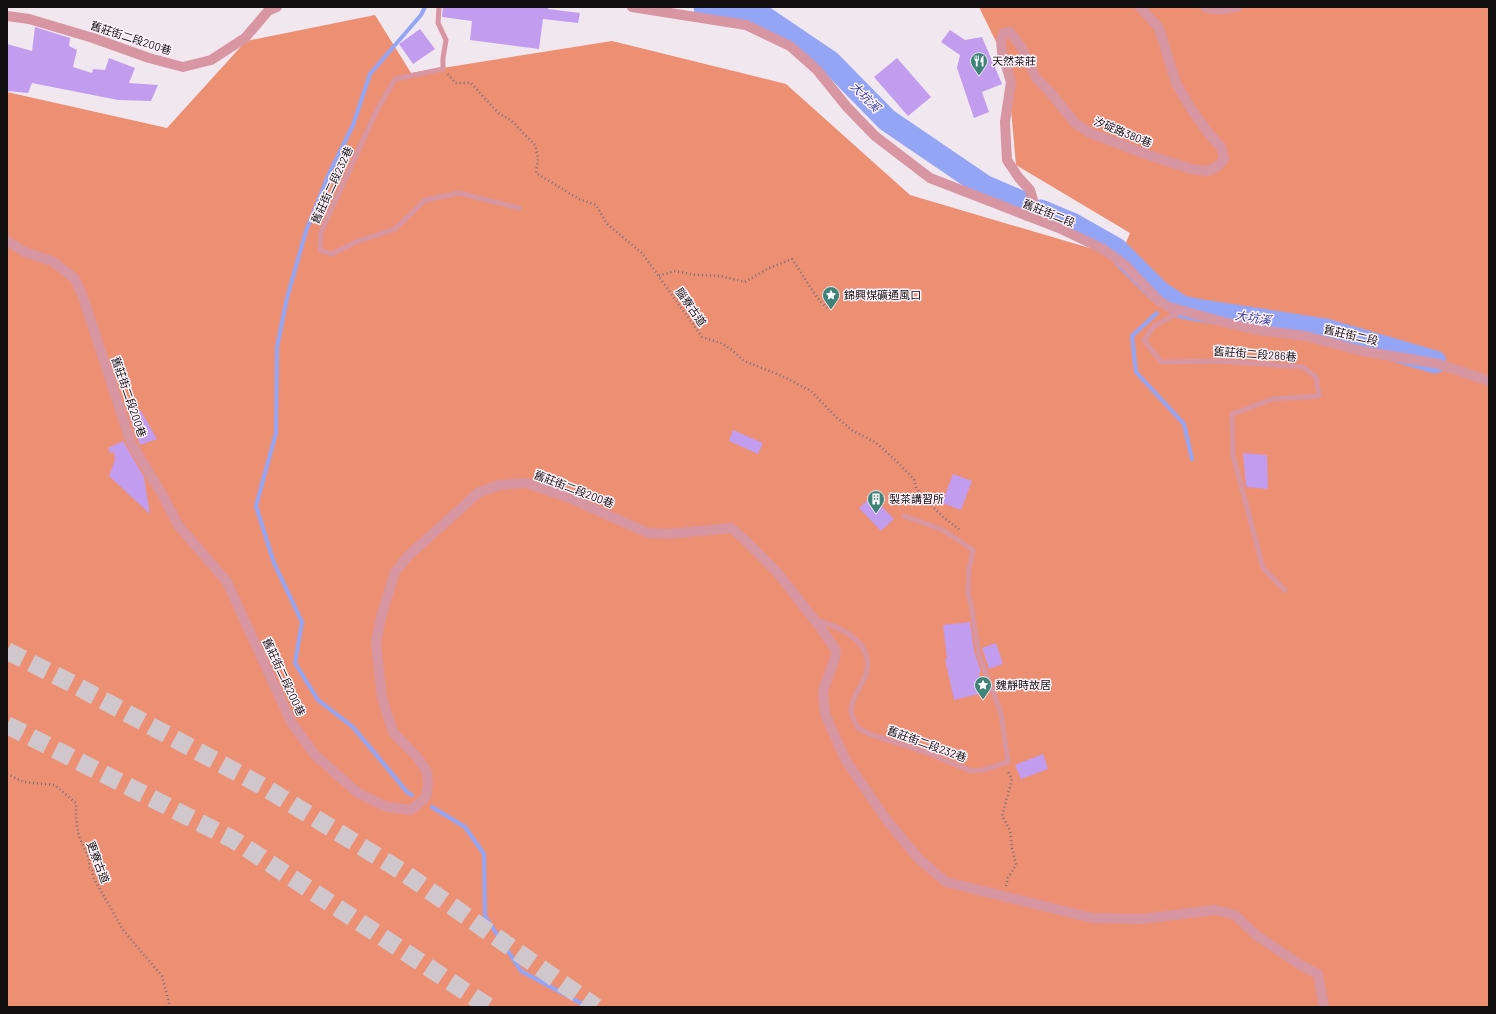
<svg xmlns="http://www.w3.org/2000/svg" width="1496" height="1014" viewBox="0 0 1496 1014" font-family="Barlow,'Noto Sans TC',sans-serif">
<rect width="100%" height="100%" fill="#f1e7ee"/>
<path fill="#ec8f73" d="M979,7H1489V1007H7V92L167,128L246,41L375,15L411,73L612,41L786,84L910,195L1120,257L1130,233L1016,165L1007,64Z"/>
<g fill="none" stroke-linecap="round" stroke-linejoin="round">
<g stroke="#94a5f6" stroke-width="4">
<path d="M1170,300H1171"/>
<path d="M1157,313L1132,336L1136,372L1184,424L1192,459"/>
<path d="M412,795L408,793L353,727L318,700L295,663L302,622L274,563L256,506L276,433L277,347L287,298L306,231L328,176L353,125L370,74L421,15L425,7"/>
<path d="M432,807L465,827L484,854L485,916L521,971L588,1007"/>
</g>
<g stroke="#94a5f6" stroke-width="23">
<path d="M705,7L762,16L830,62L887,120L984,186L1021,202"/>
<path d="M1041,211L1072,224L1116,249L1158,291L1182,307L1197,310L1326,330L1435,362"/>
</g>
</g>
<g fill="#c29cee">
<path d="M443,7H548V9L580,13L578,23L543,19L539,49L470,40L472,21L442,17Z"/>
<path d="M35,27L70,38L69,46L77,50L73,67L92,73L93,69L105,70L109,58L135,68L129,83L158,85L151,101L118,100L32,83L28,93L7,91V44L32,51Z"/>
<path d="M420,29L435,49L413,64L399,44Z"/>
<path d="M950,30L965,40L982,37L1002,84L982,92L989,112L974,118L957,68L960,55L941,42Z"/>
<path d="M897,58L931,97L908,116L874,77Z"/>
<path d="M141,411L157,439L140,445L129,415Z"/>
<path d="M733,430L763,443L758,454L729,441Z"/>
<path d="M123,441L144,477L150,514L109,476L115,460L114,452L110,453L108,448Z"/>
<path d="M1243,453L1267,455L1268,489L1246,487Z"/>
<path d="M953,474L972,481L961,510L942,503Z"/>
<path d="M872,496L894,519L881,531L859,508Z"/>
<path d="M970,622L974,651L981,672L979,673L983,693L954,700L945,659H947L943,625Z"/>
<path d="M996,643L1003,664L989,669L982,648Z"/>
<path d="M1043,754L1048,769L1021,779L1015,765Z"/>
</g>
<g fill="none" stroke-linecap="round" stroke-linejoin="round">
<g stroke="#d0c7cd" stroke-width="18" stroke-dasharray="18 9" stroke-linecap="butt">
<path d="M7,651L73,684L264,787L403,872L596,1007"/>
<path d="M7,725L234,840L489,1007"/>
</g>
<g stroke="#777175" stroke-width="2.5" stroke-dasharray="1 3" stroke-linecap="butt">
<path d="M448,74L455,83H471L498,113L511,120L535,145L538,158L536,173L579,199L596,205L607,224L642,253L702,337L721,343L732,350L744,361L782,376L811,391L836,417L853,431L875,442L893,458L914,479L916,488L932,506L943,517L960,530"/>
<path d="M659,276L674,271L696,275L720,276L745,282L767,269L792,259C804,276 813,295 828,309"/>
<path d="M7,774L24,782L55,785L76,803C76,813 76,823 78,832C80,844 91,855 89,867L92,870L93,877L123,930L162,976L170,1007"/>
<path d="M1006,886L1008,878L1016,865L1012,848L1010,830L1002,816L1012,779L1007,770"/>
</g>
<g stroke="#d896a3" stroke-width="5">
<path d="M439,7L438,23L446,40L443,58V69L395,79L376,112L321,232L320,250L332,254L356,242L395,229L425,200L459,193L519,208"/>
<path d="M1182,311L1154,326L1144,340L1161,362L1218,361L1303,367L1316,377L1319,396L1273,399L1232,414L1233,455L1263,568L1285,590"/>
<path d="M816,620C840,627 875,642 866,674C862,686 851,697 851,711C851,716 856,724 858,728L872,735L925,752L971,771L983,770L1008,762L1001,713L979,655L971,604L968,593L969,569L973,550L943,530L904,516"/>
</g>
<g stroke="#d896a3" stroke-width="10">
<path d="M632,7L746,25L790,46L817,70L847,107L875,136L930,178L1059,228L1103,249L1125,265L1158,300L1169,307L1223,322L1258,330L1305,336L1362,351L1439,364L1489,381"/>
<path d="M1205,7C1216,11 1226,9 1237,7"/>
<path d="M7,16L29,19L93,38L149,58L183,67L211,60L245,38L268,11L277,7"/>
<path d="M1027,216L1033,200L1030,190L1019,178L1007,160L1005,122L1011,82L1002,52L1001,41L1004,33L1010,32L1023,50L1036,78L1050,92L1075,123L1090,133L1151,156L1191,169L1208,171L1218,166L1224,159L1221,147L1209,134L1190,107L1176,83L1159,28L1140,7"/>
<path d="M7,241L25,252L52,261L74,278L82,294L131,443L162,494L178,525L227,582L291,722L315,755L358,793L387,807L411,810L426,797L428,785L427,772L417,757L393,732L382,698L376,644L381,617L395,572L409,555L478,493L499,485L526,483L567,497L648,533L668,534L731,528L743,538L777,572L823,631L836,650L835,658L823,691L825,714L846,761L886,819L918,858L946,882L1092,918L1142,919L1215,910L1235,915L1256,935L1302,966L1318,974L1324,1007"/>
</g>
</g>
<defs>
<g id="restaurant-pin" transform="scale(0.9)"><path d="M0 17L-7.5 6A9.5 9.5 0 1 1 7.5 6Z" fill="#3e8378" stroke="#fff4fc"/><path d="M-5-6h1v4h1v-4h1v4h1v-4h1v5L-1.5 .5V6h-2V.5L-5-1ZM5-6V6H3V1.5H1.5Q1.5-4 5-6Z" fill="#fff"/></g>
<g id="sight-pin" transform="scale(0.9)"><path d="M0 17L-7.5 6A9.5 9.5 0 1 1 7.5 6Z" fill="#3e8378" stroke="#fff4fc"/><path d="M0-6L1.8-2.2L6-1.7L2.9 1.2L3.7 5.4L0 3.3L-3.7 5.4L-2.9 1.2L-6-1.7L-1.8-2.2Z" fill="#fff"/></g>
<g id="building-pin" transform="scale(0.9)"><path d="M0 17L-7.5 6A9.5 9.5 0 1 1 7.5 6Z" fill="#3e8378" stroke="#fff4fc"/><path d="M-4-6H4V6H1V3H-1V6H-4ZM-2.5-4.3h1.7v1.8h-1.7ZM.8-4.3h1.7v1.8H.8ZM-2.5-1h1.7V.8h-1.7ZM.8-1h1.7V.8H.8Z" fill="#fff"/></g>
</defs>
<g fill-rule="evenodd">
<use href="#restaurant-pin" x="979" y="61"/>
<use href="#sight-pin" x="831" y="295"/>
<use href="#building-pin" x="876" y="499"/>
<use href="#sight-pin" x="983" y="685"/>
</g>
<g text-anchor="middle" stroke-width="3" stroke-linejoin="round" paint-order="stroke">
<g font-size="11" fill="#120f11" stroke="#fff4fc">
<text transform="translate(131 38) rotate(18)" y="4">舊莊街二段200巷</text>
<text transform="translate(1123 132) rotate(22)" y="4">汐碇路380巷</text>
<text transform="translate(332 185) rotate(-65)" y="4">舊莊街二段232巷</text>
<text transform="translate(1049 213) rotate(22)" y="4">舊莊街二段</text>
<text transform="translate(691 307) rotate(55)" y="4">腦寮古道</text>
<text transform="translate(1351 335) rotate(13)" y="4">舊莊街二段</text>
<text transform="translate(1255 354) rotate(4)" y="4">舊莊街二段286巷</text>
<text transform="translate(129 397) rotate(71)" y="4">舊莊街二段200巷</text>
<text transform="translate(574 489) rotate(21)" y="4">舊莊街二段200巷</text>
<text transform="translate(284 677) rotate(65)" y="4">舊莊街二段200巷</text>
<text transform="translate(927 744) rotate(20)" y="4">舊莊街二段232巷</text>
<text transform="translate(98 862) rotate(69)" y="4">更寮古道</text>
</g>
<g font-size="11" fill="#120f11" stroke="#fff4fc" text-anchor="start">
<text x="992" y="65">天然茶莊</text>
<text x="844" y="299">錦興煤礦通風口</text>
<text x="889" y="503">製茶講習所</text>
<text x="996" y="689">魏靜時故居</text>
</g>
<g font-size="12" font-style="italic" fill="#38409d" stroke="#fff4fc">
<text transform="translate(865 97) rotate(45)" y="4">大坑溪</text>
<text transform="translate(1253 318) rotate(9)" y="4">大坑溪</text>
</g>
</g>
<rect width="1496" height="1014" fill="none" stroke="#120f11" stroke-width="16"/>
</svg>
